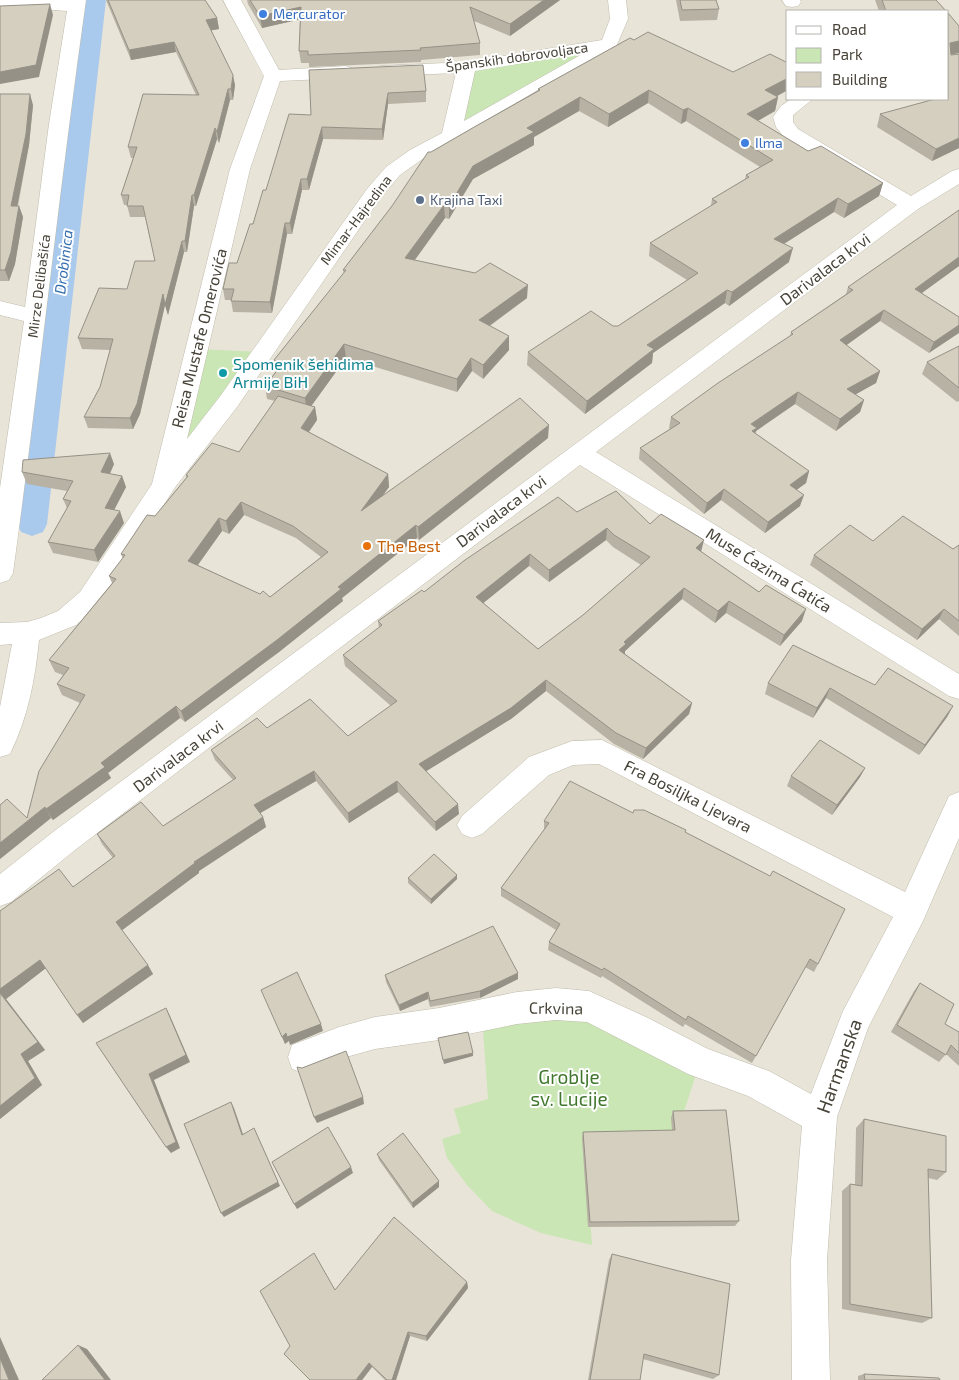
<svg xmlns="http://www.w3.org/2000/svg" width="959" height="1380" viewBox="0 0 959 1380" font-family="'Exo 2',sans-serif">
<rect width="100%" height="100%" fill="#f4f2e9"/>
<path fill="#e8e4d8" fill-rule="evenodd" d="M0,0H959V1380H0ZM788,11H948V99H788Z"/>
<g fill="#cae6b4">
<path d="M610,43L451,134L467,67Z"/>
<path d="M198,349L263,352L164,486Z"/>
<path d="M556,1004L700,1062L668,1161L587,1170L592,1245L541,1233L492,1211L467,1185L447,1158L442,1139L461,1133L454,1109L488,1099L482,1015Z"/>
</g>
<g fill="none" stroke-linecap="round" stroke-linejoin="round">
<path fill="#a9caed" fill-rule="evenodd" d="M84,0H106L47,524L43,532L32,536L21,532L17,524Z"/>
<g stroke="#bfbbac" stroke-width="1">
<g id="minor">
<path d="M0,0H86C59,191 39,382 13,573L9,580L0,583V488L24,321L0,315V301L25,307L49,124L67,11L0,6Z"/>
<path d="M223,0H241L279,70L346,66L352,68L355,72L352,76L346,78L280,81L250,169L187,439L221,395L367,189L386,167L410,150L442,133L456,73L386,76L380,74L377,70L380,66L467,62L602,40L610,19L608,0H626L628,19L616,47L597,61L539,96L424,158L400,175L381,197L237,407L176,486L98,606L76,625L39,640C35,680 28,717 10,754L0,757V707L12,644L0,645V623L27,622L41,618L58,611L80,592L152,484L230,169L264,76ZM584,53L464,121L475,71Z"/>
<path d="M782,0H800L801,2L798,6L792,7L786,6Z"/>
<path d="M791,99H813L793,115V122L798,129L911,196L952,171L959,169V184L918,209L596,452L959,674V699L949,696L580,465L75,850L11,902L0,906V874L53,832L897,205L784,137L776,127L773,117L781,106Z"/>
<path d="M602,740L905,892L949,796L959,792V838L923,921L868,1028L837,1117L827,1260L830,1380H792L791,1260L802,1126L748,1096L688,1074L587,1022L556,1020L517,1024L439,1040L375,1049L339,1059L304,1073L292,1069L288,1057L292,1045L339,1027L375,1017L439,1008L517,992L556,988L589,991L648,1018L708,1049L769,1071L811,1094L843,1011L893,917L599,764L573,765L549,775L482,834L472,838L462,834L457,825L462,816L529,757L572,741Z"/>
</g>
</g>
<use href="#minor" fill="#fff" fill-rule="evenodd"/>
</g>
<g fill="#b7b2a4" fill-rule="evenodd">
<path d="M106,0H205L217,18L219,29L211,30L235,85L233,100H230L219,143L217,139L196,206H194L187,252H184L168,315L165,305L140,414L133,429L88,428L84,417L100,387L110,350L82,349L78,338L155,261L145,217H130L127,205H124L121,195L133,158H131L128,147L196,95L176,52L131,60Z"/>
<path d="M247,0H560L510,36L474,21L480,43V55L421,60V62L309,67V63H301L299,51L300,19L262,28L248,4Z"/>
<path d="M676,0H716L719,9L717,20L680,21Z"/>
<path d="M875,0H936L946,11H879Z"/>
<path d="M948,13L959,26V53L951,54V55L959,54V148L932,161L877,127L880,114L948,99Z"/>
<path d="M630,38L778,97L775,111L758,121L808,151L883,183L879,196L844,218L834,212L784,244L789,262L729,306L725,303L653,353L652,363L585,414L527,365L528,352L613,326H618L687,280L649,256L650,243L711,206L712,199L745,179L746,175L760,167L686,121L681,124L648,103L608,127L579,111L534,137V145L473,179L449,219L445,218L415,260L527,298L490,326L509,350L483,379L472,371L457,392L346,358L311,406L315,407L317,420L309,432L388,474L389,487L383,495L548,438L419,540L417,538L342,598L343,601L279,652L185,722L180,718L108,773L111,778L53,820L51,818L0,859V805L27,818L80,703L62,695L57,684L63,675L55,672L49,660L112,583L109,576L123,559L121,554L155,516L186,478V475L239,452L275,401L267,399L265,386L276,371L274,360L344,274L343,270L392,206L431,152L538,90V89ZM244,515L296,538L321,557L270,597L260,594L198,565L222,531L229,534Z"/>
<path d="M309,70L426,91V102L388,104L383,140L323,139L309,190H302L292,234H287L272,313L233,312L231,300H225L223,289L237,263L266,190L311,115Z"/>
<path d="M0,94L33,105L29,145L18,206H19L23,217L15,264L9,281H0Z"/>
<path d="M959,210V266L921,293L959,317L929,353L880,321L846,345L880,371L876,383L855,394L864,400L860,412L836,431L795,404L756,431L755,433L809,471L806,483L796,490L800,506L765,533L721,500L704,514L639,459L640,448L670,429L669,428L671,417L790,336L791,332L846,294L848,287Z"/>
<path d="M959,346V401L957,402L922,374L927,362Z"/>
<path d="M114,464L110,474L122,476L126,487L114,510L124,523L98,562L53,553L48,542L67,508L63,499L67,491L27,484L22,472Z"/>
<path d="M577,512L650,524L701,552L802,621L780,646L726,613L715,623L682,599L625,651V654L692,703L689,714L643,759L614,744L546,691L511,719L426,771L459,814L436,831L398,792L349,823L316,781L260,813L263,817L266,827L199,871V873L122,930L153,974L83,1023L46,968L6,999L45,1050L28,1061L42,1085L0,1119V911L73,887L113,858L102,844L97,834L163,826L233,780L215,760L211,750L267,728L348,736L391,706L345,666L343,655L379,628L378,621L424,592ZM606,540L613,547L641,565L583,615L538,649L483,603L529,566L549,582Z"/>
<path d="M873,541L953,549L959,545V636L939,619L917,640L810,565L814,555Z"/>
<path d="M768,683L875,685L953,706L947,717L919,755L826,698L813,718L765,694Z"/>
<path d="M865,768L860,777L832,815L787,786L791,776Z"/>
<path d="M633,813L685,832L818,964L814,972L805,967L752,1063L685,1024L683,1027L602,976L601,978L548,950L549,942L556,930L501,896V888L544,830V821Z"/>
<path d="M408,878L457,879L431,904L408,883Z"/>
<path d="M518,973V979L480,998L430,1007L428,999L400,1011L386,982L385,975Z"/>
<path d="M920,983L945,1024L959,1032V1066L946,1054L939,1062L891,1032L914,991Z"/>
<path d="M673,1111L739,1221L735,1226L588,1227L582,1138L583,1132L672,1130L671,1118Z"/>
<path d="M864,1119L946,1172L937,1180L928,1178L932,1318L922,1323L842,1309V1191L850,1184H855L856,1128Z"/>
<path d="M377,1154L439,1187L413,1208L379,1160Z"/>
<path d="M612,1254L719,1375L713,1379L643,1359L640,1380H588L609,1260Z"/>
<path d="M467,1282L468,1288L427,1341L410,1336L396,1380H385L372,1367L362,1380H310L335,1290Z"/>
<path d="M864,1374L940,1380H858V1376Z"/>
</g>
<g fill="#959186">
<path d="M544,0H560L510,36V24Z"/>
<path d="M50,4L53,15L39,77L0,84V72Z"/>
<path d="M301,7L302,19L262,28L260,16Z"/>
<path d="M217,18L219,29L208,31L206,20Z"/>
<path d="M959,41V53L948,55L950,43Z"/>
<path d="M174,42L176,52L131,60L129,50Z"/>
<path d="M233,75L235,85L233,100L231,89Z"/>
<path d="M788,78V90L763,104L765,90Z"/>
<path d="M228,89L230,100L219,143L217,132Z"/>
<path d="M649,90L648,103L608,127L609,114Z"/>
<path d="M388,93V104L383,140L382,129Z"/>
<path d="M30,94L33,105L29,145L15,217L11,206Z"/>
<path d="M580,97L579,111L534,137V145L473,179L449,219V206L473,166L527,128Z"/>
<path d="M778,97L775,111L745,128L747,114Z"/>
<path d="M688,108L686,121L681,124L683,110Z"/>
<path d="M322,127L323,139L309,190L307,179Z"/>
<path d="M215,128L217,139L196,206L194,195Z"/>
<path d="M959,138V148L932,161L936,149Z"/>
<path d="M301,179L302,190L292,234L290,223Z"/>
<path d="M883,183L879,196L844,218L848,204Z"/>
<path d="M192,195L194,206L187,252L185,241Z"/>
<path d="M838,198L834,212L771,252L774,239Z"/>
<path d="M444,205L445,218L406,272L405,258Z"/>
<path d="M19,206L23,217L15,264L9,281L5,270Z"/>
<path d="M285,223L287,234L272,313L270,302Z"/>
<path d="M182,241L184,252L168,315L165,305L140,414L133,429L130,418L163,294Z"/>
<path d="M793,248L789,262L729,306L732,292Z"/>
<path d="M959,257V266L911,301L915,289Z"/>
<path d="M528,285L527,298L479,333V320Z"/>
<path d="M727,290L725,303L653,353L652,363L585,414L587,401L647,345Z"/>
<path d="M884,310L880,321L837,352L840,340Z"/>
<path d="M959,325V333L929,353L934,342Z"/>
<path d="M509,336V350L483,379V365Z"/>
<path d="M344,344L346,358L307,412L305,398Z"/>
<path d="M471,358L472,371L457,392V379Z"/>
<path d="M880,371L876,383L844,401L847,389Z"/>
<path d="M798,392L795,404L756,431L754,439L751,424Z"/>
<path d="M864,400L860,412L836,431L840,419Z"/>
<path d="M315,407L317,420L303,440L301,428Z"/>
<path d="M549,425L548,438L419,540L418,527Z"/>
<path d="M110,453L114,464L105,484L101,472Z"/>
<path d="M809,471L806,483L787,497L790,485Z"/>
<path d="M388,474L389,487L363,523L361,511Z"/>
<path d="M122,476L126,487L109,520L105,508Z"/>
<path d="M724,489L721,500L704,514L707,503Z"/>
<path d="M804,495L800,506L765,533L768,522Z"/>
<path d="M241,502L244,515L229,534L226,521Z"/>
<path d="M120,511L124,523L98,562L94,550Z"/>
<path d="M219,518L222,531L192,573L188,561Z"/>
<path d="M416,525L417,538L342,598L343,601L279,652L185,722L181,711Z"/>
<path d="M607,528L606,540L549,582V570Z"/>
<path d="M704,540L701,552L696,548Z"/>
<path d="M530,554L529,566L476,609V597Z"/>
<path d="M684,588L682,599L625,651V656L619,650L624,642Z"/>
<path d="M729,601L726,613L715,623L718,611Z"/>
<path d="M806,609L802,621L780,646L784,635Z"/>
<path d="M944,609L939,619L917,640L922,629Z"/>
<path d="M546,680V691L511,719L420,775L419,764Z"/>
<path d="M830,688L826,698L813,718L817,708Z"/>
<path d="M692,703L689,714L643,759L646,748Z"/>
<path d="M176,706L180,718L108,773L111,778L53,820L46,809L101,763Z"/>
<path d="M953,706L947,717L919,755L925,745Z"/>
<path d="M865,768L860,777L832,815L837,805Z"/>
<path d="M314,771L316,781L257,815L254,805Z"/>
<path d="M397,781L398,792L349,823L348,813Z"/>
<path d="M458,804L459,814L436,831L435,822Z"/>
<path d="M45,807L51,818L0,859V843Z"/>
<path d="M263,817L266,827L199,871V873L121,931L116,922L194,862Z"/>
<path d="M457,875V879L431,904V899Z"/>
<path d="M40,960L46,968L6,999L45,1050L28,1061L42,1085L0,1119V1106L21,1054L0,993V989Z"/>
<path d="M148,965L153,974L83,1023L77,1015Z"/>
<path d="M518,973V979L480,998V991Z"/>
<path d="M428,992V999L400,1011L399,1005Z"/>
<path d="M166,1008L170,1016L190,1062L154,1080L180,1148L171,1153L166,1147L149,1074Z"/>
<path d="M321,1024L323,1031L290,1045L289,1041L285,1044L282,1037L286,1033Z"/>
<path d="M473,1053V1056L444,1064L443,1060Z"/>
<path d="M363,1097L364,1104L317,1123L314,1117Z"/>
<path d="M231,1102L234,1108L245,1140L242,1135Z"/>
<path d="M254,1128L280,1186L224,1217L221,1213Z"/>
<path d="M351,1167L353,1173L297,1209L294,1204Z"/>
<path d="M439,1181V1187L413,1208L412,1203Z"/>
<path d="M467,1282L468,1288L427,1341L426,1336Z"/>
<path d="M408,1332L410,1336L396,1380H392Z"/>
<path d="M0,1337L19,1380H9L0,1358Z"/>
<path d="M78,1345L87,1349L111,1380H105Z"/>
<path d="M369,1363L372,1367L362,1380H356Z"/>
</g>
<g fill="#d5cfbf" stroke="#959186" fill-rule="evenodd">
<path d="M108,0H205L217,18L206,20L233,75L231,89H228L217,132L215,128L194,195H192L185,241H182L165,305L163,294L137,404L130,418L84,417L100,387L113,339L78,338L99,288L127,289L135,261H155L143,206H127L129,195H121L137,147H128L143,94L199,95L174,42L129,50Z"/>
<path d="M250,0H544L510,24L470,7L480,43L420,48L421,50L308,55V51H299L301,7L260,16Z"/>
<path d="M680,0H716L719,9L682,10Z"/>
<path d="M882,0H936L946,11H886Z"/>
<path d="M50,4L36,65L0,72V6Z"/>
<path d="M948,13L959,26V41L950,43L951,55L959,54V138L936,149L880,114L935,99H948Z"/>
<path d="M648,32L733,72L770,54L788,63V78L765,90L778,97L747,114L808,151L821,146L883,183L848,204L838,198L774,239L793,248L732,292L727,290L647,345L654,349L587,401L528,352L591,311L613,326H618L698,273L650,243L717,202L712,199L749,177L746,175L773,160L688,108L683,110L649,90L609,114L580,97L527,128L534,132L473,166L449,206L444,205L405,258L475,273L490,263L528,285L479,320L509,336L483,365L471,358L457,379L344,344L305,398L265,386L283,363L274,360L346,270H343L392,206L428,152H431L476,126L540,90L538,89L630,38L634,40Z"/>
<path d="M423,65L426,91L388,93L382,129L322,127L307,179H301L290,223H285L270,302L231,301L234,289H223L229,263H237L250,224H253L263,190H266L289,114L311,115L309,70Z"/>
<path d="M0,94H30L26,134L11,206H19L11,252L5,270H0Z"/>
<path d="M959,210V257L915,289L959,317V325L934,342L884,310L840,340L880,371L847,389L864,400L840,419L798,392L751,424L757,428L752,431L809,471L790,485L804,495L768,522L724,489L707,503L640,448L680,423L671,417L718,383L793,334L791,332L853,290L848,287Z"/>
<path d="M959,346V388L927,362Z"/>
<path d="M278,396L315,407L301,428L388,474L361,511L520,398L549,425L418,527L416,525L338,587L341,589L277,640L181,711L176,706L101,763L105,767L46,809L45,807L0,843V805L7,799L27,818L39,771L85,695L57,684L69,668L49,660L116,579L109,576L125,555L121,554L147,515L155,516L188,476L186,475L212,443L239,452ZM241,502L293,526L328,552L270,597L263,591L260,594L188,561L219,518L226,521Z"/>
<path d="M110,453L101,472L122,476L105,508L120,511L94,550L48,542L71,501L63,499L73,481L22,472L23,460Z"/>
<path d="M616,491L650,524L661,514L704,540L696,548L759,592L766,585L806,609L784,635L729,601L718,611L684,588L624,642L626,644L619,650L692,703L646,748L616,733L546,680L511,708L419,764L458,804L435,822L397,781L348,813L314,771L254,805L263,817L194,862L195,863L116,922L148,965L77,1015L40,960L0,989V911L59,869L73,887L115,856L97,834L141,802L163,826L236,778L211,750L257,718L267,728L310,699L348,736L397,701L343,655L382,625L378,621L422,590L424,592L465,560L558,497L577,512ZM607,528L614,535L650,557L583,615L538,649L476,597L530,554L549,570Z"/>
<path d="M903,516L953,549L959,545V621L944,609L922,629L814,555L850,525L873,541Z"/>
<path d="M793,645L875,685L888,668L953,706L925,745L830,688L817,708L768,683Z"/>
<path d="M820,740L865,768L837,805L791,776Z"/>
<path d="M570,781L633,813L634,810H644L686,830L685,832L770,876L773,871L845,909L818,964L810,959L756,1056L688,1016L686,1020L604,968L602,970L549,942L560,924L501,888L549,823L544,821Z"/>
<path d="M434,854L457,875L431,899L408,878Z"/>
<path d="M493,926L518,973L480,991L430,1001L428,992L399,1005L385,975Z"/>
<path d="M297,972L321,1024L287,1037L286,1033L282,1037L261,990Z"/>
<path d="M920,983L954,1004L945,1024L959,1032V1053L951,1045L946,1055L897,1025Z"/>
<path d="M0,993L38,1042L21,1054L35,1078L0,1106Z"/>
<path d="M166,1008L186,1055L149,1074L176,1142L166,1147L96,1043Z"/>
<path d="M468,1032L473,1053L443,1060L438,1038Z"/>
<path d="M346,1051L363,1097L314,1117L297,1067L302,1068Z"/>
<path d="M231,1102L242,1135L254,1128L278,1182L221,1213L184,1124Z"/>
<path d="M726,1110L739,1221L590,1222L583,1132L675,1130L673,1111Z"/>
<path d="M864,1119L946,1136V1172L928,1169L932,1318L850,1304V1184L862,1186Z"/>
<path d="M328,1127L351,1167L294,1204L272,1162Z"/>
<path d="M403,1133L439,1181L412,1203L377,1154Z"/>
<path d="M394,1217L467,1282L426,1336L408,1332L392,1380H387L369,1363L356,1380H310L284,1354L290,1346L260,1291L314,1253L335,1290Z"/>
<path d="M612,1254L730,1284L719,1375L644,1354L640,1380H590Z"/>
<path d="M78,1345L105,1380H42Z"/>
<path d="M0,1358L9,1380H0Z"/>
<path d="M864,1374L939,1378L940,1380H865Z"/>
</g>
<g fill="#3f7fe0" stroke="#fff" stroke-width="2">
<circle cx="263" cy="14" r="5"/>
<circle cx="745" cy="143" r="5"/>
</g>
<circle fill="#5c6f8a" stroke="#fff" stroke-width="2" cx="420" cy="200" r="5"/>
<circle fill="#0f9aa8" stroke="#fff" stroke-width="2" cx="223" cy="373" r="5"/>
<circle fill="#e8710a" stroke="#fff" stroke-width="2" cx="367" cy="546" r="5"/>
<g text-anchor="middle" stroke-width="4" stroke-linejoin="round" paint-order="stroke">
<g font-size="14" fill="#366cbe" stroke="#fff" text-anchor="start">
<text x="273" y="19">Mercurator</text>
<text x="755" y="148">Ilma</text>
</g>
<g font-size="14" fill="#474338" stroke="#fff">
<text transform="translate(517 57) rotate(-8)" y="5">Španskih dobrovoljaca</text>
<text transform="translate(356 220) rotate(-53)" y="5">Mimar-Hajredina</text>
<text transform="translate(39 286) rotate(-83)" y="5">Mirze Delibašića</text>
</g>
<g font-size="14" fill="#4e5e75" stroke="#fff" text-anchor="start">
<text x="430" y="205">Krajina Taxi</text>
</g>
<g font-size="15" font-style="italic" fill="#356eaf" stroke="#fff">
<text transform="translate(64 262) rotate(-83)" y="5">Drobinica</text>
</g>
<g font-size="16" fill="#474338" stroke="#fff">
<text transform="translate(825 269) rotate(-37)" y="6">Darivalaca krvi</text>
<text transform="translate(199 338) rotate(-76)" y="6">Reisa Mustafe Omerovića</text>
<text transform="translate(501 511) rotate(-37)" y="6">Darivalaca krvi</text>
<text transform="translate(769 570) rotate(32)" y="6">Muse Ćazima Ćatića</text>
<text transform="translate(178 756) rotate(-37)" y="6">Darivalaca krvi</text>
<text transform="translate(688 796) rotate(27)" y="6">Fra Bosiljka Ljevara</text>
<text transform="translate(556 1008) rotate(1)" y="6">Crkvina</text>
</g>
<g font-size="16" fill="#0d838f" stroke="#fff" text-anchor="start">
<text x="233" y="370">Spomenik šehidima<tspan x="233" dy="18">Armije BiH</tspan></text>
</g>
<g font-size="16" fill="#c56008" stroke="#fff" text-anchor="start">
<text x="377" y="552">The Best</text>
</g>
<g font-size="19" fill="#474338" stroke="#fff">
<text transform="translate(839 1066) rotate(-70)" y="7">Harmanska</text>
</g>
<g font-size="19" fill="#41772d" stroke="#fff">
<text x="569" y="1084">Groblje<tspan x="569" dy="22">sv. Lucije</tspan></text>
</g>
</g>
<rect x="786" y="10" width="162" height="90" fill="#ffffff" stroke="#b5b4af"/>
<rect x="796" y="26" width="25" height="8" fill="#ffffff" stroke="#b5b4af"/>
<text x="832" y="35" font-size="15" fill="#474338">Road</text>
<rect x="796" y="48" width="25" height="15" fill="#cae6b4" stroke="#b5b4af"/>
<text x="832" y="60" font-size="15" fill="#474338">Park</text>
<rect x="796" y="72" width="25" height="15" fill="#d5cfbf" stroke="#b5b4af"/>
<text x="832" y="85" font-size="15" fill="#474338">Building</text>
</svg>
